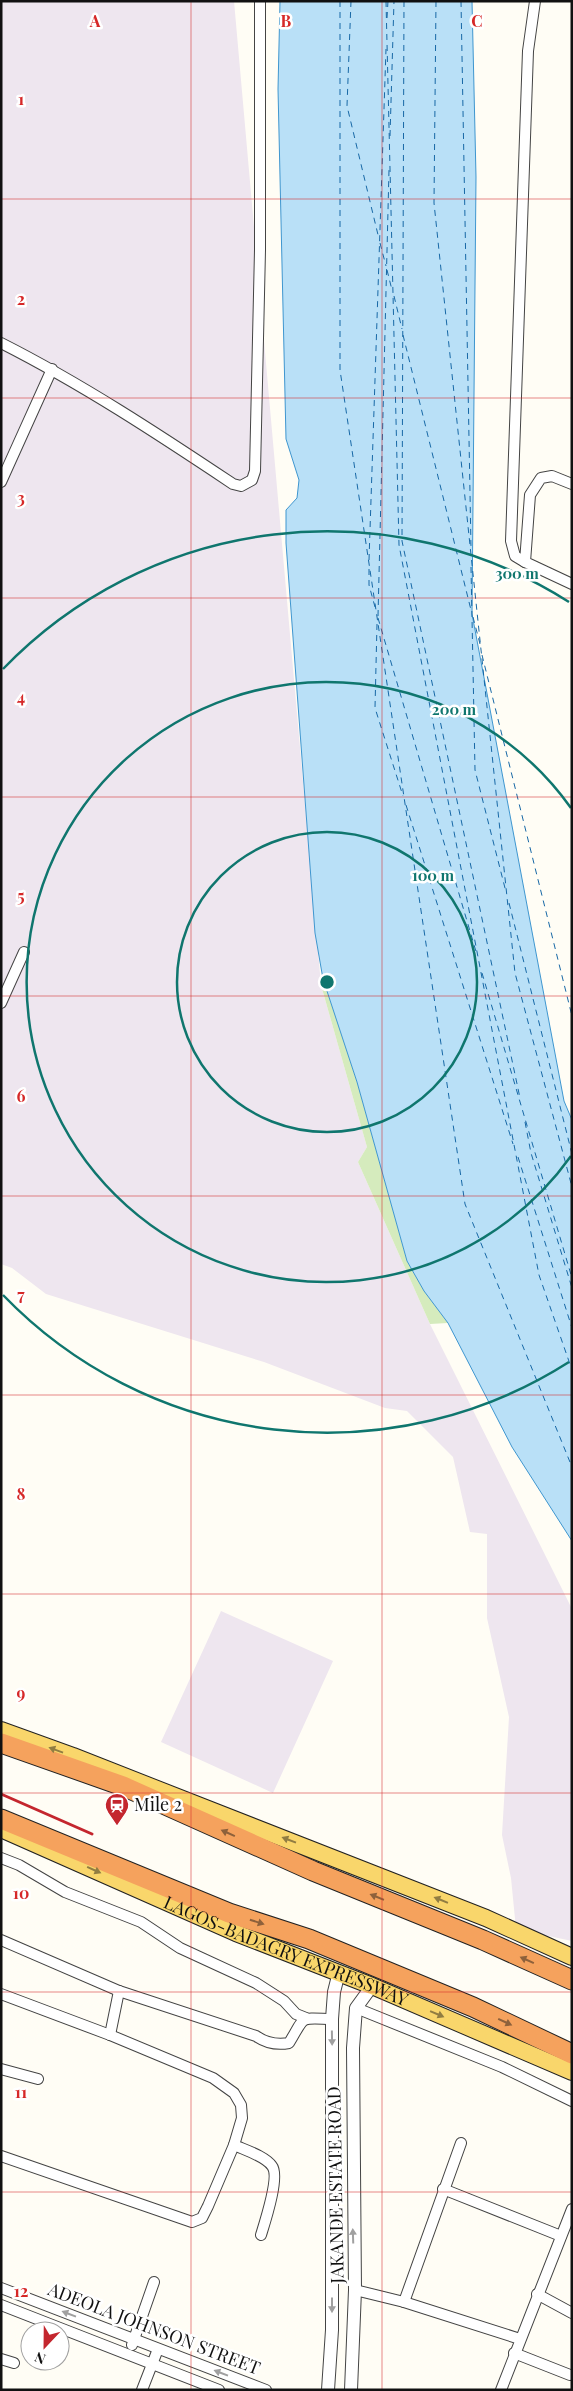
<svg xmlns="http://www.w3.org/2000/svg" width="573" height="2391" viewBox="0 0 573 2391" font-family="'Playfair Display',serif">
<rect width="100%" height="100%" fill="#fffdf5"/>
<g fill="#eee6ef">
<path d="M1,1H234L321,985L367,1147L358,1162L430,1324L572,1609V1941L516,1929L511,1878L502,1835L509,1717L487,1618V1534L470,1532L453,1457L407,1411L385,1408L264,1362L46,1294L12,1268L1,1264Z"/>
<path d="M221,1611L333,1661L273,1793L161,1742Z"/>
</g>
<path fill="#d5ebbd" d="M323,979L357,1082L407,1261L424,1291L448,1323L430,1324L358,1162L367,1147L321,985Z"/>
<path fill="#b9e0f7" stroke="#3f96cf" d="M280,1H472L476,177L472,614L564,1101L572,1120V1541L512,1447L448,1323L424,1291L407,1261L357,1082L323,979L315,933L286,543V510L297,498L299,480L286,439L278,89Z"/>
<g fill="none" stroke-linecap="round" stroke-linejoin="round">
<g stroke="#1768a6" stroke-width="1" stroke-dasharray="6 5" stroke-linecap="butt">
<path d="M340,1V370L465,1204L572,1467"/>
<path d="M351,1L347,106L379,239"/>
<path d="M386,1L399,545L539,1275L572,1370"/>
<path d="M404,1L402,541L520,1098"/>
<path d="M436,1L434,203L515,973L572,1187"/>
<path d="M461,1L471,548"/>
<path d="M387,18L388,1"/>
<path d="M390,136L394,1"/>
<path d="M380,243L386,266"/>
<path d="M387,270L392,290"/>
<path d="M394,296L402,329"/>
<path d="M403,335L471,610"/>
<path d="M369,560L386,49"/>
<path d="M471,567L475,770L506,892"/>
<path d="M369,569V585L375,607"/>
<path d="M378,616L389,170"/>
<path d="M473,617L480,644"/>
<path d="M378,618L477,955"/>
<path d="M377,624L375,708L403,796"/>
<path d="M482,655L572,1016"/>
<path d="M406,805L513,1144"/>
<path d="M509,903L572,1154"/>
<path d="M482,973L572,1278"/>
<path d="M525,1122L531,1153L572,1288"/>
<path d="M518,1157L572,1328"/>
</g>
<g stroke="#444" stroke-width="12">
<g id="minor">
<path d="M1,343C82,384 158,434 233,484L241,486L252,480L255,471L260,250V1"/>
<path d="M1,482L52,369"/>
<path d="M572,484L552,476L541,478L530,495L525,562L572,584"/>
<path d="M525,562L515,556L511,541L528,51L535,1"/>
<path d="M1,1003L24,952"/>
<path d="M1,1858L19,1865L65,1892L141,1922L180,1948L256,1983L284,2001L296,2014L306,2018"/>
<path d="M1,1940L119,1991L256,2036C266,2043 278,2045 289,2043C306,2015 298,2018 332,2019"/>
<path d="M1,1994L110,2035L213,2078L234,2093L241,2105L242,2118L234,2145L208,2206L202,2218L192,2222L1,2156"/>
<path d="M356,2008L502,2067L572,2101"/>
<path d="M110,2035L119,1991"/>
<path d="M1,2069L38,2079"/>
<path d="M234,2145C245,2150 265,2156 272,2166C280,2176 265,2222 261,2235"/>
<path d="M443,2189L561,2236"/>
<path d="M1,2288L266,2390"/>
<path d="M355,2290L404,2302L520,2339"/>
<path d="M537,2294L572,2313"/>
<path d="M404,2302L461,2143"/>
<path d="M1,2305L219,2390"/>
<path d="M132,2345L154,2282"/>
<path d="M514,2353L570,2375"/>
<path d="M1,2359L14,2363"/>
<path d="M142,2390L158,2349"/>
<path d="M501,2390L572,2209"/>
</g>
</g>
<g stroke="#444" stroke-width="14">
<g id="tertiary">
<path d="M328,2390L332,2330V2019L334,1992L339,1972"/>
<path d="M351,2390L355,2290L353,2048L356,2008L372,1986"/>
</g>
</g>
<g stroke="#222" stroke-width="18">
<g id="primary">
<path d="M1,1730L73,1756L486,1918L572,1957"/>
<path id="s1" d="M1,1829L236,1933L372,1986L572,2072"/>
</g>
</g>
<g stroke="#222" stroke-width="21">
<g id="motorway">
<path d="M1,1743L123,1786L313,1871L483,1940L572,1980"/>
<path d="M1,1819L229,1913L309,1939L473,2007L572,2054"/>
</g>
</g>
<use href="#minor" stroke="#fff" stroke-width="10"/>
<use href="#tertiary" stroke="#fff" stroke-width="12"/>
<use href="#primary" stroke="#f9d66b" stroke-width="16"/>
<use href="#motorway" stroke="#f5a25d" stroke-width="19"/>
<path stroke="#c4262e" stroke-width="3" d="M1,1794L92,1834"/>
</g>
<defs><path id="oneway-solid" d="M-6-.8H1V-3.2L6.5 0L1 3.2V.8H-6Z" transform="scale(1.25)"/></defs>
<g fill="#917d42">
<use href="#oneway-solid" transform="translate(56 1750) rotate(-160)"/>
<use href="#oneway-solid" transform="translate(289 1840) rotate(-159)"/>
<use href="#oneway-solid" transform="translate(94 1870) rotate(24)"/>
<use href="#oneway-solid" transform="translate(441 1900) rotate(-158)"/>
<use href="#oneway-solid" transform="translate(437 2014) rotate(23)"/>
</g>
<g fill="#8e613b">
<use href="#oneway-solid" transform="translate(228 1833) rotate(-156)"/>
<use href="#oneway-solid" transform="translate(377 1897) rotate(-158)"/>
<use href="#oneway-solid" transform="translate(257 1922) rotate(18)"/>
<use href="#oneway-solid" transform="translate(527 1960) rotate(-156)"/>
<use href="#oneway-solid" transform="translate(505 2022) rotate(25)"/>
</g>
<g fill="#a0a0a0">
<use href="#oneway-solid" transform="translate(332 2038) rotate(89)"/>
<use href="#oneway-solid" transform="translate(353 2236) rotate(-92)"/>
<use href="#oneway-solid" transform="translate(332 2305) rotate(90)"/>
<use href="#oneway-solid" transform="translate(69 2314) rotate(-159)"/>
<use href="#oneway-solid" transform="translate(221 2373) rotate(-159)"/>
</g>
<path fill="none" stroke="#d62828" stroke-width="1" stroke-opacity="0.55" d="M191,1V2390M382,1V2390M1,199H572M1,398H572M1,598H572M1,797H572M1,996H572M1,1196H572M1,1395H572M1,1594H572M1,1793H572M1,1992H572M1,2192H572"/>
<g fill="none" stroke="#0f766e" stroke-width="2.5">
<circle cx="327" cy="982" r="150"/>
<path d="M571 1156A300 300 0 1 1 571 808"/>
<path d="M569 1362A450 450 0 0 1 3 1295M3 669A450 450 0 0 1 569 602"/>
</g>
<defs>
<g id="station-pin" transform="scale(1.25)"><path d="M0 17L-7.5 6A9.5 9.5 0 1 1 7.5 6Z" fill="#c4262e" stroke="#fff"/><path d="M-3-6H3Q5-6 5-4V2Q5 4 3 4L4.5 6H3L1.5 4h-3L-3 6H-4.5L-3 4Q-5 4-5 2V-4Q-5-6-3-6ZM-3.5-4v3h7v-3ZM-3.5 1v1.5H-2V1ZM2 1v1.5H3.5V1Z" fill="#fff"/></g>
</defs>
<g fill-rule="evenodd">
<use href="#station-pin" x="117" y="1805"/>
</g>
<g text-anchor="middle" stroke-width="5" stroke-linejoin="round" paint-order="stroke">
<g font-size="18" fill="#111" stroke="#fff" text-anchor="start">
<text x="134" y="1811">Mile 2</text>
</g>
<g font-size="18" fill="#111" stroke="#fff">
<text dy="6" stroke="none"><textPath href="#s1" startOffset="310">LAGOS-BADAGRY EXPRESSWAY</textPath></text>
<text transform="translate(336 2185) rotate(-91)" y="6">JAKANDE ESTATE ROAD</text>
<text transform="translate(154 2329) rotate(21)" y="6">ADEOLA JOHNSON STREET</text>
</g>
</g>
<g font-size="16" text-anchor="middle" font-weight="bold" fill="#d62828" stroke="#fff" stroke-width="5" stroke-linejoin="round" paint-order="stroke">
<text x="95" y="27">A</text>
<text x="286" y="27">B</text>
<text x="477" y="27">C</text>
<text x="21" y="105">1</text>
<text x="21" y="305">2</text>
<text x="21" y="504">3</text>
<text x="21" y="703">4</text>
<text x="21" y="902">5</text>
<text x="21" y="1102">6</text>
<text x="21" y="1301">7</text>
<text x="21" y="1500">8</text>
<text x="21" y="1699">9</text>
<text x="21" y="1899">10</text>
<text x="21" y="2098">11</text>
<text x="21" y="2297">12</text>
</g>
<circle cx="327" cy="982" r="8" fill="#0f766e" stroke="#fff" stroke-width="2.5"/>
<g font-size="15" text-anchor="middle" font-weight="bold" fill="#0f766e" stroke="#fff" stroke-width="5" stroke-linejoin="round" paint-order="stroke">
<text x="517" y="579">300 m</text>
<text x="454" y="715">200 m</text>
<text x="433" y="881">100 m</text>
</g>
<rect width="573" height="2391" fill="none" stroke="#111111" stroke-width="5"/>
<g transform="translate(45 2346) rotate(202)"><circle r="24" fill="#ffffff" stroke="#a0a0a0"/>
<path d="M0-4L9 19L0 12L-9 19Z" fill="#c4262e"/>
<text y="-8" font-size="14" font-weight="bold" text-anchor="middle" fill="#111111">N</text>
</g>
</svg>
